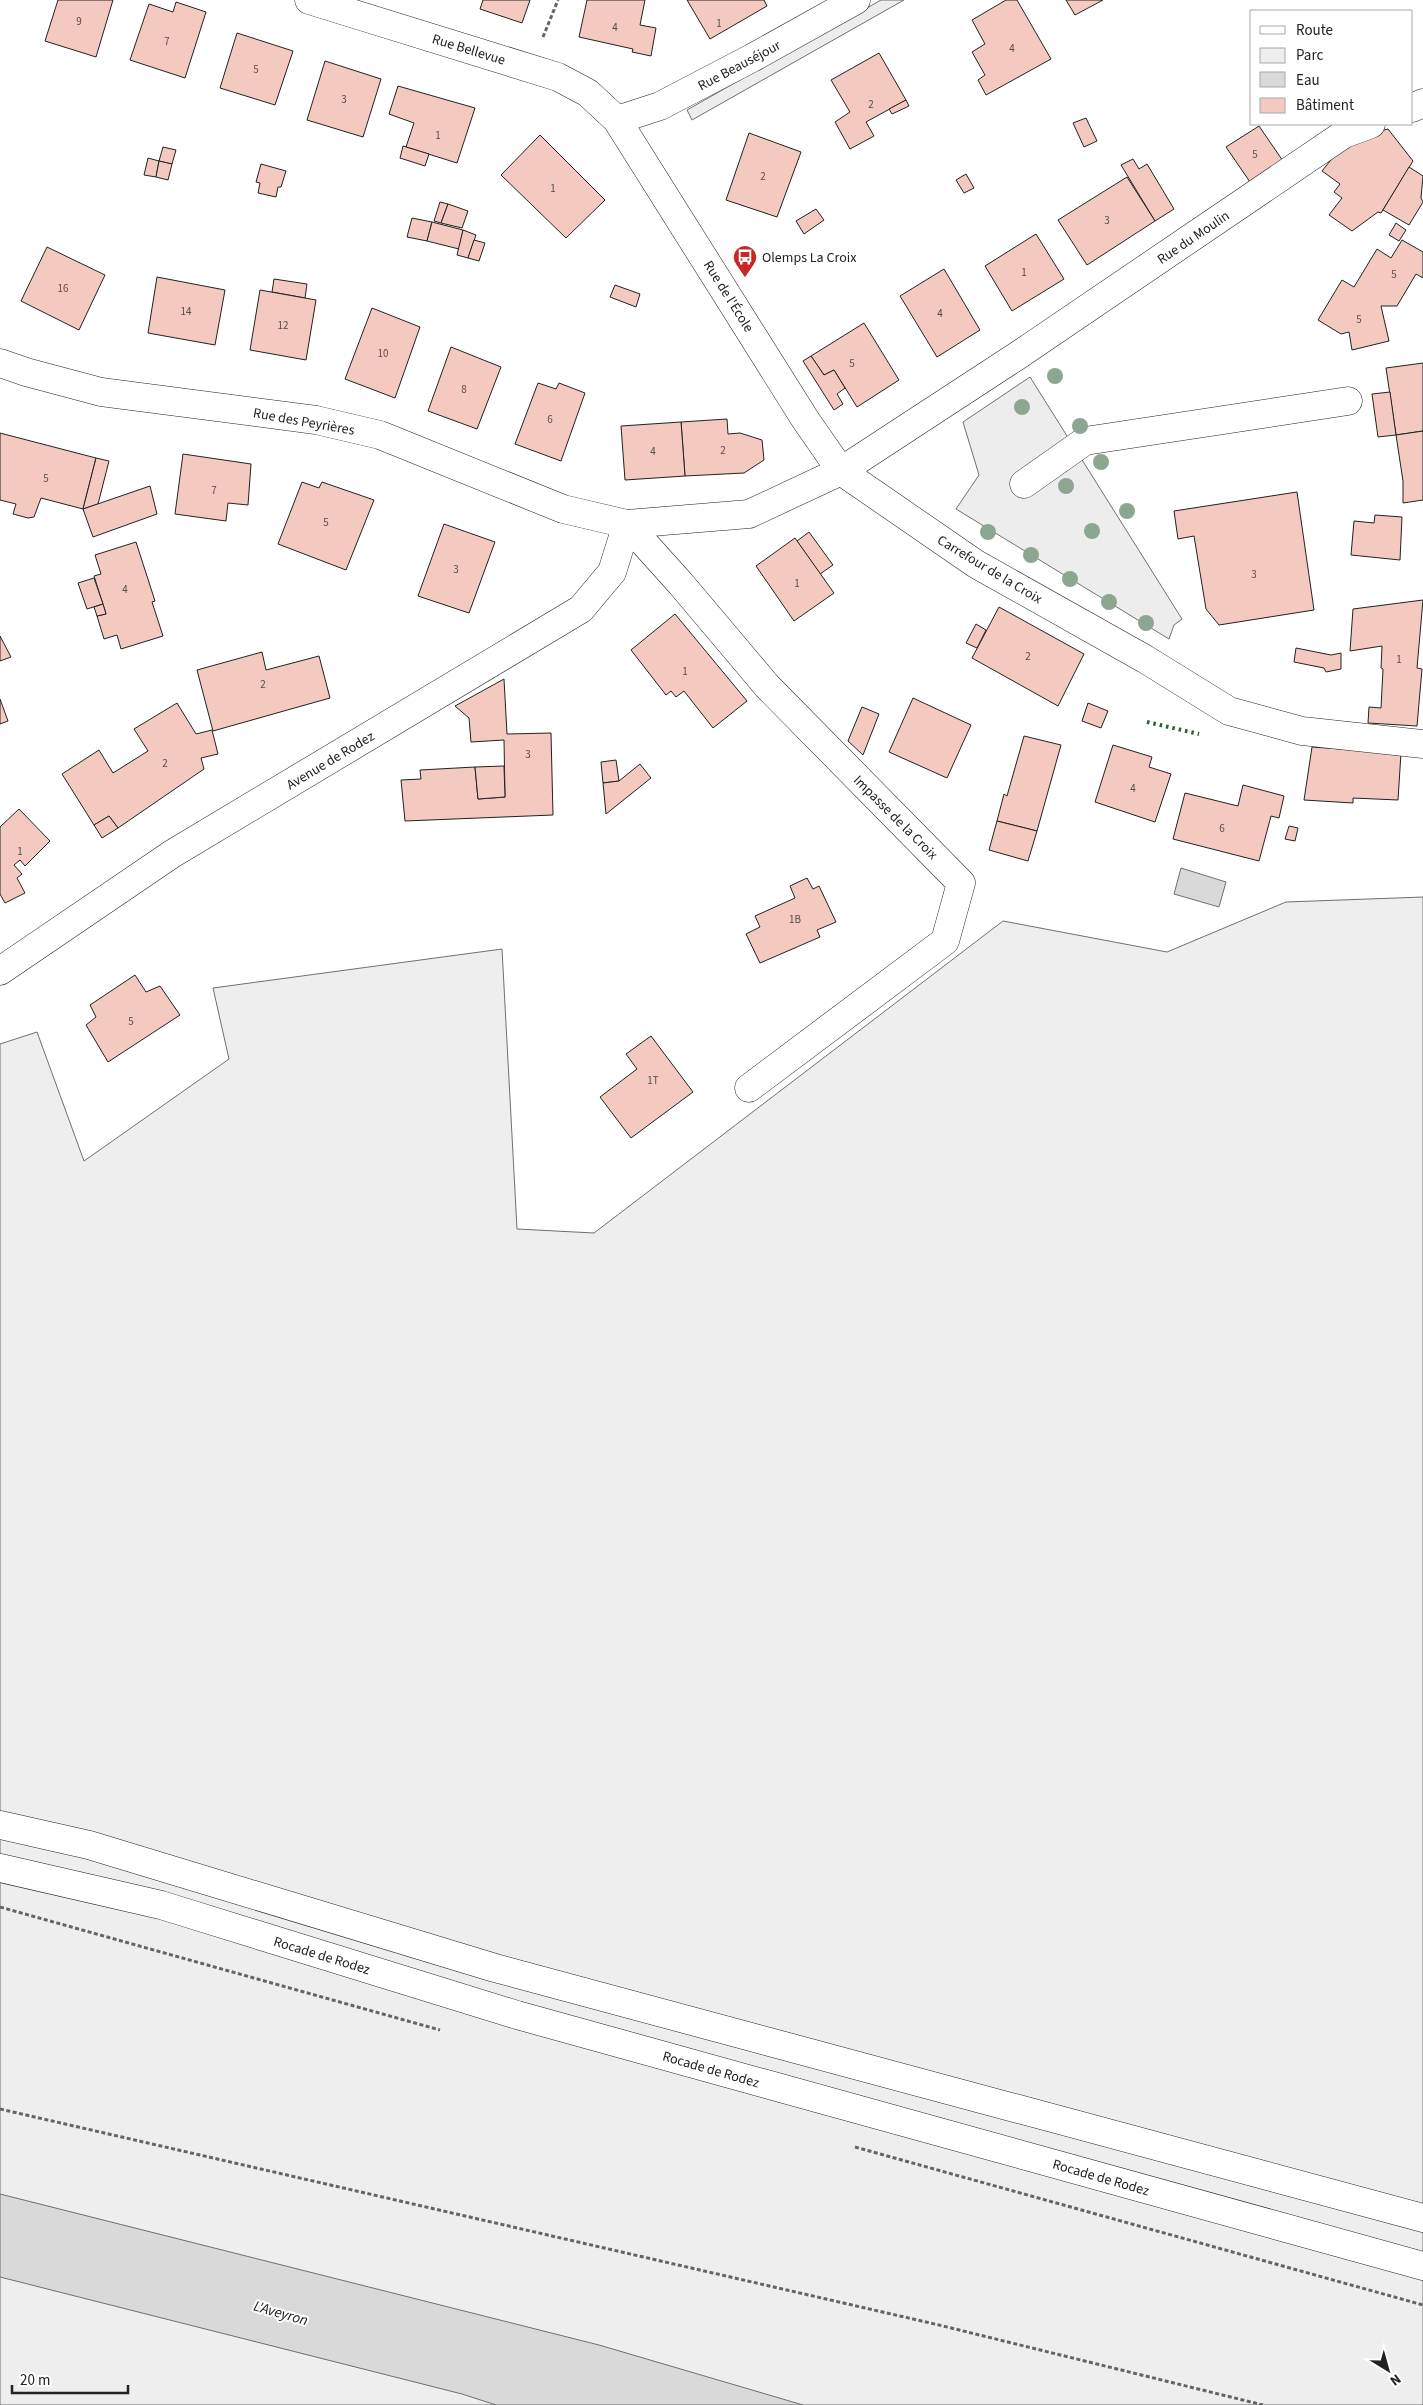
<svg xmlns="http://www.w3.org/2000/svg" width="1423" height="2405" viewBox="0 0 1423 2405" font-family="'Source Sans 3',sans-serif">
<rect width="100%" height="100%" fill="#fff"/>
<path fill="#eee" stroke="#6f6f6f" d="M1423,897V2405H0V1044L37,1032L84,1161L229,1059L213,988L502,949L517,1229L594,1233L1003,921L1167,952L1286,902Z"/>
<g fill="#ededed" stroke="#6f6f6f">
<path d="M881,0H904L692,120L687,110Z"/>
<path d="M1030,377L1182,619L1174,625L1169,639L956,509L979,475L963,422Z"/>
</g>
<g fill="#d9d9d9" stroke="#6f6f6f">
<path d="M1181,868L1226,882L1219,907L1174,894Z"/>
<path d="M0,2194L599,2345L803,2405H496L462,2394L0,2277Z"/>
</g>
<g fill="#f3c9c0" stroke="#222">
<path d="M58,0H113L96,57L45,41Z"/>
<path d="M483,0H530L522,23L480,9Z"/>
<path d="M587,0H645L640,25L656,28L651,56L632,52L633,49L579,37Z"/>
<path d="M687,0H764L767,6L710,39Z"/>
<path d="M1006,0H1017L1051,59L986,95L978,80L985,75L972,52L985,44L972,20Z"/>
<path d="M1066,0H1103L1075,15Z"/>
<path d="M176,2L206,12L185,78L130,60L149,4L173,12Z"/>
<path d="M237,33L293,51L275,105L220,88Z"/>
<path d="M879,53L906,100L866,122L874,136L850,149L835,122L850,112L831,80Z"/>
<path d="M325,61L381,79L363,137L307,120Z"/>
<path d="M398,86L475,108L457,163L406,147L414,123L389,114Z"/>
<path d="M906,100L909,106L892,114L889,109Z"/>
<path d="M1086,118L1097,141L1084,147L1073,123Z"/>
<path d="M1259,126L1283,161L1250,182L1226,147Z"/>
<path d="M1388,129L1413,161L1381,213L1378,212L1352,231L1329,215L1342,198L1334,192L1340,184L1322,171L1347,140Z"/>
<path d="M749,133L801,152L777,217L726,200Z"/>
<path d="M540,135L605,200L566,238L501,175Z"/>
<path d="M403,146L429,154L425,166L400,158Z"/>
<path d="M163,147L176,150L172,164L159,161Z"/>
<path d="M148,158L159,161L156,177L144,175Z"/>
<path d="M1133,159L1139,169L1147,164L1174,209L1155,221L1121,165Z"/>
<path d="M159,161L172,164L168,180L156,177Z"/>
<path d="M261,164L286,171L281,187H278L276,197L258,193L260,183L256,182Z"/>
<path d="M1409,167L1423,176L1421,198L1423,202L1409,225L1383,210Z"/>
<path d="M966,174L974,188L964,193L956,180Z"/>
<path d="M1127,177L1155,221L1087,265L1058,220Z"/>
<path d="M440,202L448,204L441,223L434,221Z"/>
<path d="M448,204L468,211L462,228L441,223Z"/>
<path d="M816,209L824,220L804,234L796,221Z"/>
<path d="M412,218L432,222L427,241L407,237Z"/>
<path d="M432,222L463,230L459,249L427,241Z"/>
<path d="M1396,223L1406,230L1399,241L1389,235Z"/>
<path d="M463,230L476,235L468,258L457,255Z"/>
<path d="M1036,234L1064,279L1012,311L985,266Z"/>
<path d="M474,240L485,243L479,261L468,258Z"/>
<path d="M1402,240L1423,252V278L1416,274L1397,306H1381L1389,341L1352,350L1349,332L1341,334L1318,320L1342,280L1354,287L1377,249L1391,258Z"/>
<path d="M47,247L105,275L79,330L21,301Z"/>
<path d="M944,269L980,330L937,357L900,296Z"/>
<path d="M157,277L225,290L215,345L148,333Z"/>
<path d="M274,279L307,284L305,298L272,292Z"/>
<path d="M615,285L640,294L636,307L610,297Z"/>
<path d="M260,290L316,300L306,360L250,350Z"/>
<path d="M372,308L420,327L395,398L345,379Z"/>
<path d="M864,323L899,380L857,407L834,370L824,375L811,356Z"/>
<path d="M451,347L501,367L477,429L428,411Z"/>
<path d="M811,356L824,375L834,370L845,388L837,394L843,404L834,410L803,361Z"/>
<path d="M1423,363V431L1396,435L1386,368Z"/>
<path d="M538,383L556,389L559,383L585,393L561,461L515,444Z"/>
<path d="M1390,392L1396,435L1378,437L1372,394Z"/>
<path d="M727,419L728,434L740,433L762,440L764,460L744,473L685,476L681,422Z"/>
<path d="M681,422L685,476L625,480L621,426Z"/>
<path d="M1423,431V500L1403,503V481L1396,435Z"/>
<path d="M0,433L96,458L83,509L41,498L34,517L28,518L13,514L16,504L0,500Z"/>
<path d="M183,454L251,464L248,505L228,503L226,521L175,514Z"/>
<path d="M96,458L109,461L98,504L83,509Z"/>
<path d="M302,482L319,488L322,482L374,500L346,570L278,544Z"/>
<path d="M150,486L157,514L93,537L83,509Z"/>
<path d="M1297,492L1314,610L1219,625L1206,609L1194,536L1178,539L1174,511Z"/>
<path d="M1375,515L1402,517L1400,560L1351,555L1354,521L1374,523Z"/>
<path d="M444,524L495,542L469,613L418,596Z"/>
<path d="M809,532L833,565L820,574L797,541Z"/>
<path d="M795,538L834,593L794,621L756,566Z"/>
<path d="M136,542L155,601L152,602L163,636L121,649L117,635L104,639L97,616L106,614L94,576L101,574L95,555Z"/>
<path d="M94,578L103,604L87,609L78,583Z"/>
<path d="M1423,600L1417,668L1422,669L1417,726L1368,723L1369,707L1381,708L1383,669L1381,668L1382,646L1350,651L1353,609Z"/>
<path d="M103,604L106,614L97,616L94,607Z"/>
<path d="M999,607L1084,654L1058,706L972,658Z"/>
<path d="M675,614L747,701L713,728L684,691L676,697L671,691L666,695L631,650Z"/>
<path d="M976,624L986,630L977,648L966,643Z"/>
<path d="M0,636L11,657L0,661Z"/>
<path d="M1296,648L1331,655L1341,653V669L1326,672L1324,668L1294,662Z"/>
<path d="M262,652L266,670L319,656L330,698L213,731L197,670Z"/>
<path d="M504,679L507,734L551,733L553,815L405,821L401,780L421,779L420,770L475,767L478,799L505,797L504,740L471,742L469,718L455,706Z"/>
<path d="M913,698L971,725L947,778L889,752Z"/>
<path d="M0,699L8,721L0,724Z"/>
<path d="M177,703L196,734L212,730L218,754L201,758L204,769L118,828L109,816L94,825L62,774L99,750L113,773L148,751L134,729Z"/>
<path d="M1088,703L1108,711L1101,728L1082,721Z"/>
<path d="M862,707L879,714L863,755L848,741Z"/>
<path d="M1024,736L1061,745L1037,831L997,821L1004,794L1007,796Z"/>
<path d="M1113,745L1152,757L1149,767L1171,774L1155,822L1095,802Z"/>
<path d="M1312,747L1401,753L1398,800L1353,798V803L1304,800Z"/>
<path d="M616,760L619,781L603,783L601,762Z"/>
<path d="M640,764L651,778L606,814L603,783L619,781Z"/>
<path d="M504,766L505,797L478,799L475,767Z"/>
<path d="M1243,785L1284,796L1279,818L1271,816L1259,861L1173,839L1185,793L1238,806Z"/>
<path d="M19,809L50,841L25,866L20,860L14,865L22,874L17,878L25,893L5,903L0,894V827Z"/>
<path d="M109,816L118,828L102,838L94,825Z"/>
<path d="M997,821L1037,831L1028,861L989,850Z"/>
<path d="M1289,826L1298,828L1295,841L1285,839Z"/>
<path d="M807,878L813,889L819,886L836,922L817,930L820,937L760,963L746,934L760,927L755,916L795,898L790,886Z"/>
<path d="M135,975L146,992L160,986L180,1015L108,1062L86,1025L96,1017L90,1005Z"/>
<path d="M651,1036L693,1092L631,1138L600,1097L637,1069L626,1054Z"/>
</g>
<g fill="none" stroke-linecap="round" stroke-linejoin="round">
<g stroke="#222" stroke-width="29">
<g id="minor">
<path d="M309,0L558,77L588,93L617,120L805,419L841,471L976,564L1145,659L1229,711L1302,731L1423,744"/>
<path d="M1412,108L1423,103"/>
<path d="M617,120L660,106L752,58L856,0"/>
<path d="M0,363L26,372L101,392L316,420L380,435L563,509L627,524L749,514L841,471L1017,356L1344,134L1371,124"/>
<path d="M1024,484L1085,441L1348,401"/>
<path d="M627,524L681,584L767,686L961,883L945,941L749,1088"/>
<path d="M0,971L172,854L581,609L612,572L627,524"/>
</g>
</g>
<g stroke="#222" stroke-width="29">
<g id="highway">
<path d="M0,1825L89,1845L495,1968L1423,2218"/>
<path d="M0,1868L161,1905L517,2015L1423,2266"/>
</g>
</g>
<g stroke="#646464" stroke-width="3" stroke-dasharray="4 2.5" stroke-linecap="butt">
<path d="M543,37L558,0"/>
<path d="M0,1907L440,2030"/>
<path d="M0,2109L939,2325L1263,2405"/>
<path d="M855,2147L1423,2305"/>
</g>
<use href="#minor" stroke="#fff" stroke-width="28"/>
<use href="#highway" stroke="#fff" stroke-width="28"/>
<path stroke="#2f5e38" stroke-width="4" stroke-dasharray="2.5 4" stroke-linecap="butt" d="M1147,722L1199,734"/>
</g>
<g fill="#8da692">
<circle cx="1055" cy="376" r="8"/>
<circle cx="1022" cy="407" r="8"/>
<circle cx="1080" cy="426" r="8"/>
<circle cx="1101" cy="462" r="8"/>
<circle cx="1066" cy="486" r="8"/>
<circle cx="1127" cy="511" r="8"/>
<circle cx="1092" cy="531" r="8"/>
<circle cx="988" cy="532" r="8"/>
<circle cx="1031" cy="555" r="8"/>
<circle cx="1070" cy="579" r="8"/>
<circle cx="1109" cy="602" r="8"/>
<circle cx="1146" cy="623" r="8"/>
</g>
<defs>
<g id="bus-pin" transform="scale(1.25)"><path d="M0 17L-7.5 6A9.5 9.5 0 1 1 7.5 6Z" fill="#c62828" stroke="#fff"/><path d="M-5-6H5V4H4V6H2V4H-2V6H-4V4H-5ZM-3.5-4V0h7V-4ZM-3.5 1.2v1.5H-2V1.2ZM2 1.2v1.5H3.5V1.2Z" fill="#fff"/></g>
</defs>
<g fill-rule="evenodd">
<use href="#bus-pin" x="745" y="257"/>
</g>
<g text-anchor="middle" stroke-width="4" stroke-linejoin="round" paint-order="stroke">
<g font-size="11" fill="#564c4a">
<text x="79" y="25">9</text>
<text x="719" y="27">1</text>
<text x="615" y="31">4</text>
<text x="167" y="45">7</text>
<text x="1012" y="52">4</text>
<text x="256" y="73">5</text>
<text x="344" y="103">3</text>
<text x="871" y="108">2</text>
<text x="438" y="139">1</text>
<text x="1255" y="158">5</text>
<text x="763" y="180">2</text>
<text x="553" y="192">1</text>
<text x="1107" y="224">3</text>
<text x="1024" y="276">1</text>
<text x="1394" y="278">5</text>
<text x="63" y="292">16</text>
<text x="186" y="315">14</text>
<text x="940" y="317">4</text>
<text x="1359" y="323">5</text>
<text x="283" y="329">12</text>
<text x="383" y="357">10</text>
<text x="852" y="367">5</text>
<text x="464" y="393">8</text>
<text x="550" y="423">6</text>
<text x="723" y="454">2</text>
<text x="653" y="455">4</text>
<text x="46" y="482">5</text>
<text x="214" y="494">7</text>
<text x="326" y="526">5</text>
<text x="456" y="573">3</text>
<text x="1254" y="578">3</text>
<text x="797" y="587">1</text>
<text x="125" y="593">4</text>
<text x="1028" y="660">2</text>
<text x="1399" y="663">1</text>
<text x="685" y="675">1</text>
<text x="263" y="688">2</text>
<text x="528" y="758">3</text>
<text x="165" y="767">2</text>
<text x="1133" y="792">4</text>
<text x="1222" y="832">6</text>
<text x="20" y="855">1</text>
<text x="795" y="923">1B</text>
<text x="131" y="1025">5</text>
<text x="653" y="1084">1T</text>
</g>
<g font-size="14" fill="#222" stroke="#fff">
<text transform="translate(469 49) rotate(17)" y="5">Rue Bellevue</text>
<text transform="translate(739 65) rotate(-28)" y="5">Rue Beauséjour</text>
<text transform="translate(1193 237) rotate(-34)" y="5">Rue du Moulin</text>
<text transform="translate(729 296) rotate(58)" y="5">Rue de l'École</text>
<text transform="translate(304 421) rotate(10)" y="5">Rue des Peyrières</text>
<text transform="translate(990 569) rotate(31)" y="5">Carrefour de la Croix</text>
<text transform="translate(330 760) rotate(-31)" y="5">Avenue de Rodez</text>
<text transform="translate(896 817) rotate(45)" y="5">Impasse de la Croix</text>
<text transform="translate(322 1955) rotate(17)" y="5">Rocade de Rodez</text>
<text transform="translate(711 2069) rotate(16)" y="5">Rocade de Rodez</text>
<text transform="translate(1101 2177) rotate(16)" y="5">Rocade de Rodez</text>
</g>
<g font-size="14" fill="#222" stroke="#fff" text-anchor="start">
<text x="762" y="262">Olemps La Croix</text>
</g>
<g font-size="15" font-style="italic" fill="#222" stroke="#fff">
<text transform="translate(281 2313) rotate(16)" y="5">L'Aveyron</text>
</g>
</g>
<rect x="1250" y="10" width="162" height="115" fill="#ffffff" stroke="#a7a7a7"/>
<rect x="1260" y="26" width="25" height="8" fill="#ffffff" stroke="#a7a7a7"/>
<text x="1296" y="35" font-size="15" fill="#222222">Route</text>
<rect x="1260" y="48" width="25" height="15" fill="#eeeeee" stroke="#a7a7a7"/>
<text x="1296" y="60" font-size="15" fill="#222222">Parc</text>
<rect x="1260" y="72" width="25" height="15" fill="#d9d9d9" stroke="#a7a7a7"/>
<text x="1296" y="85" font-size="15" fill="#222222">Eau</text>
<rect x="1260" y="98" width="25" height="15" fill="#f3c9c0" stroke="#a7a7a7"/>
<text x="1296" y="110" font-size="15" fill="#222222">Bâtiment</text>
<g transform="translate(1388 2370) rotate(143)" stroke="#ffffff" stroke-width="4" paint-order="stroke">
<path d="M0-4L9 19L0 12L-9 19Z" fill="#222222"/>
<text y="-8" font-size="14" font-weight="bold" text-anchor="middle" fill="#222222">N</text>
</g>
<path d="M12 2385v8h116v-8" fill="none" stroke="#222222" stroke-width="2.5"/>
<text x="20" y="2385" font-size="15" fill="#222222" stroke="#ffffff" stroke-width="4" paint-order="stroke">20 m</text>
</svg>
